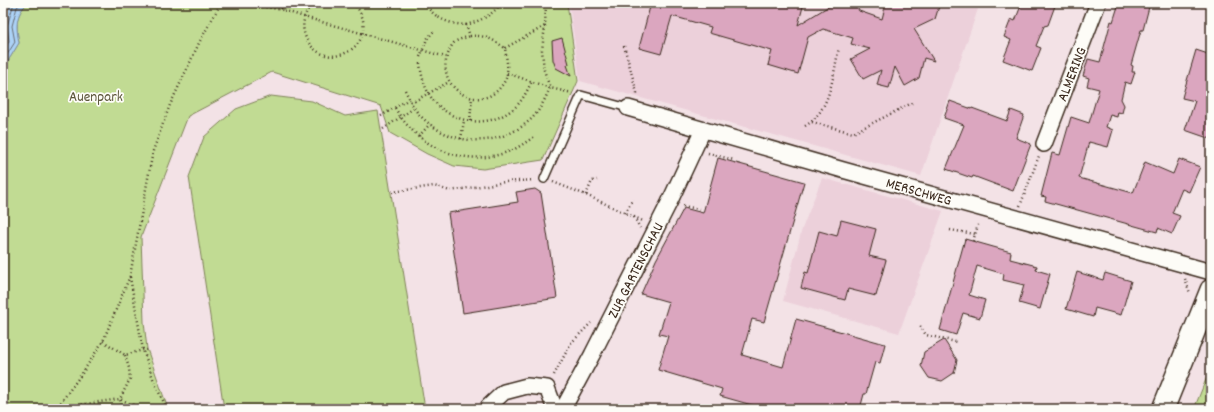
<svg xmlns="http://www.w3.org/2000/svg" width="1214" height="412" viewBox="0 0 1214 412" font-family="Dekko,sans-serif">
<rect width="100%" height="100%" fill="#f3e2e6"/>
<filter id="ink" filterUnits="userSpaceOnUse"><feTurbulence type="fractalNoise" baseFrequency=".025" numOctaves="2"/><feDisplacementMap in="SourceGraphic" scale="8" xChannelSelector="R" yChannelSelector="G"/><feConvolveMatrix kernelMatrix="1 2 1 2 8 2 1 2 1" color-interpolation-filters="sRGB"/></filter>
<g filter="url(#ink)">
<g fill="#ecd0da">
<path d="M569,3H980L921,176L580,81Z"/>
<path d="M822,178L943,211L899,333L783,301L802,229Z"/>
</g>
<g fill="#c1db93" stroke="#7e8258">
<path d="M28,3H567L578,81L543,160L483,169L454,166L427,154L390,133L381,106L272,72L188,116L141,237L144,322L147,349L168,409H3V69L19,43C16,27 15,14 28,3Z"/>
<path d="M271,96L312,101L345,116L378,111L425,409H224L189,177L204,137L236,109Z"/>
<path d="M1211,367V409H1194Z"/>
</g>
<path fill="#acd2f6" stroke="#7f8fa0" d="M3,3H28C15,14 16,27 19,43L3,69Z"/>
<g fill="none" stroke-linecap="round" stroke-linejoin="round">
<g stroke="#686d74" stroke-width="1">
<path d="M3,52L9,41L7,26L14,3"/>
<path d="M3,61L15,42L12,26L17,7L22,3"/>
</g>
</g>
<g fill="#dba6bf" stroke="#3b2a1e">
<path d="M651,3H804L798,25L834,3H855L859,11L882,19L886,3H940L935,19L914,29L934,61L924,58L919,78L905,86L895,67L889,88L877,85L881,70L863,79L851,59L870,49L851,44L853,38L823,29L808,37L798,74L768,65L772,51L709,33L711,27L672,16L661,54L639,48Z"/>
<path d="M1022,3H1056L1048,25L1044,26L1036,46L1041,48L1032,71L1003,60L1011,40L1004,37L1011,19L1015,21Z"/>
<path d="M1119,3H1134L1149,7L1143,30H1141L1131,65L1133,66L1132,72H1135L1131,84L1125,82L1121,99L1124,105L1122,113L1118,112L1117,117L1110,115L1106,127L1113,130L1108,147L1089,142L1079,178L1133,193L1145,162L1173,174L1179,159L1200,167L1189,192L1182,189L1172,213L1180,216L1172,234L1158,228L1157,232L1045,201L1046,197L1041,196L1052,153L1060,155L1071,117L1089,123L1099,89L1087,86L1089,78L1083,76L1088,59L1100,62L1111,21L1113,22Z"/>
<path d="M562,38L569,64L567,65L571,76L556,68L553,60L552,41Z"/>
<path d="M1196,50L1211,55V139L1185,130L1195,101L1182,98L1183,94Z"/>
<path d="M950,101L972,109V108L1007,121L1011,110L1024,115L1016,138L1031,144L1013,191L973,176L972,178L946,169L964,125L944,118Z"/>
<path d="M718,158L804,182L764,322L752,319L742,355L783,367L796,319L885,344L880,363L875,362L866,394H864L860,409H766L720,396L722,389L658,370L668,336L659,334L669,302L641,294L656,260L684,208L703,213Z"/>
<path d="M535,189L541,193L557,298L463,313L448,213L518,202L516,192Z"/>
<path d="M841,220L876,229L869,256L886,260L876,296L848,289L845,300L801,288L805,272L808,273L819,231L837,236Z"/>
<path d="M965,239L1011,252L1010,259L1037,266L1036,270L1050,274L1040,309L1019,303L1024,285L1003,280L1004,274L977,266L969,295L985,300L980,318L963,313L956,335L940,330Z"/>
<path d="M1077,272L1103,280L1105,273L1131,281L1121,315L1095,308L1093,317L1066,309Z"/>
<path d="M944,340L957,360L954,373L942,381L929,378L921,366L924,352Z"/>
</g>
<g fill="none" stroke-linecap="round" stroke-linejoin="round">
<g stroke="#3b2a1e" stroke-width="10">
<path id="lane" d="M544,179L581,95L628,108"/>
</g>
<g stroke="#3b2a1e" stroke-width="18">
<g id="street">
<path d="M628,108L843,170L1211,272"/>
<path d="M1044,144L1098,3"/>
<path d="M488,409V407L504,392L527,386L547,388L555,409"/>
<path d="M563,409L592,355L669,203L703,130"/>
</g>
</g>
<g stroke="#3b2a1e" stroke-width="24">
<path id="secondary" d="M1163,409L1211,290"/>
</g>
<g stroke="#3b2a1e" stroke-width="2.5" stroke-dasharray="1 3" stroke-linecap="butt">
<path d="M242,3L283,10"/>
<path d="M275,3L283,10L304,17L446,57"/>
<path d="M313,3C286,32 321,72 352,49C358,45 362,38 363,31C365,20 361,11 353,3"/>
<path d="M425,3C433,18 449,24 466,25L470,36"/>
<path d="M466,25C480,21 493,15 501,3"/>
<path d="M470,36C486,35 492,39 505,48C506,56 508,65 507,73C507,79 503,84 499,89C475,114 433,84 449,52C450,49 452,44 455,42C459,39 465,38 470,36Z"/>
<path d="M624,46L637,93L636,95"/>
<path d="M505,48L545,26"/>
<path d="M420,57L427,39L434,31"/>
<path d="M420,63C421,75 425,90 433,100C453,124 488,129 513,109C522,102 527,91 532,81"/>
<path d="M507,73L550,88L572,93"/>
<path d="M405,90C409,98 412,105 417,112C446,146 495,150 529,121C539,113 545,99 550,88L544,70L542,50L545,26L546,3"/>
<path d="M411,103L449,82"/>
<path d="M395,108C418,148 465,169 510,151C518,148 526,142 534,137"/>
<path d="M381,116L409,99"/>
<path d="M470,121L472,97"/>
<path d="M812,122L853,133L912,103"/>
<path d="M805,126C831,111 833,74 839,48"/>
<path d="M383,129L414,108"/>
<path d="M419,136L430,124"/>
<path d="M461,139L464,121"/>
<path d="M708,153L734,160"/>
<path d="M553,182L586,195L643,221"/>
<path d="M392,192L434,186L450,191L505,182L534,180"/>
<path d="M586,195L592,181L597,180"/>
<path d="M683,206L699,209"/>
<path d="M1020,206L1039,156"/>
<path d="M625,213L633,199"/>
<path d="M634,217L640,228"/>
<path d="M950,230L975,234"/>
<path d="M973,241L979,222"/>
<path d="M130,277L143,350L155,384L167,409"/>
<path d="M1185,279L1190,293"/>
<path d="M920,326L926,335L956,342"/>
<path d="M103,341L125,355L143,350H147"/>
<path d="M554,375L571,343L591,323"/>
<path d="M58,408L120,399L142,409"/>
<path d="M56,409L83,372L103,341L130,276L153,151L170,105L200,41L221,3"/>
<path d="M122,409L120,399L130,379L129,368L125,355"/>
</g>
<use href="#lane" stroke="#fdfcf7" stroke-width="7"/>
<use href="#street" stroke="#fdfcf7" stroke-width="15"/>
<use href="#secondary" stroke="#fdfcf7" stroke-width="21"/>
</g>
</g>
<g text-anchor="middle" stroke-width="3.5" stroke-linejoin="round" paint-order="stroke">
<g font-size="15" fill="#3b2a1e" stroke="#fdfcf7">
<text transform="translate(1071 74) rotate(-69)" y="5">ALMERING</text>
<text transform="translate(919 191) rotate(16)" y="5">MERSCHWEG</text>
<text transform="translate(635 270) rotate(-63)" y="5">ZUR GARTENSCHAU</text>
</g>
<g font-size="15" fill="#5c563b" stroke="#fdfcf7">
<text x="96" y="101">Auenpark</text>
</g>
</g>
<rect width="1214" height="412" fill="none" stroke="#fdfcf7" stroke-width="16"/>
<rect x="8" y="8" width="1198" height="396" fill="none" stroke="#3b2a1e" stroke-width="1.5" filter="url(#ink)"/>
</svg>
